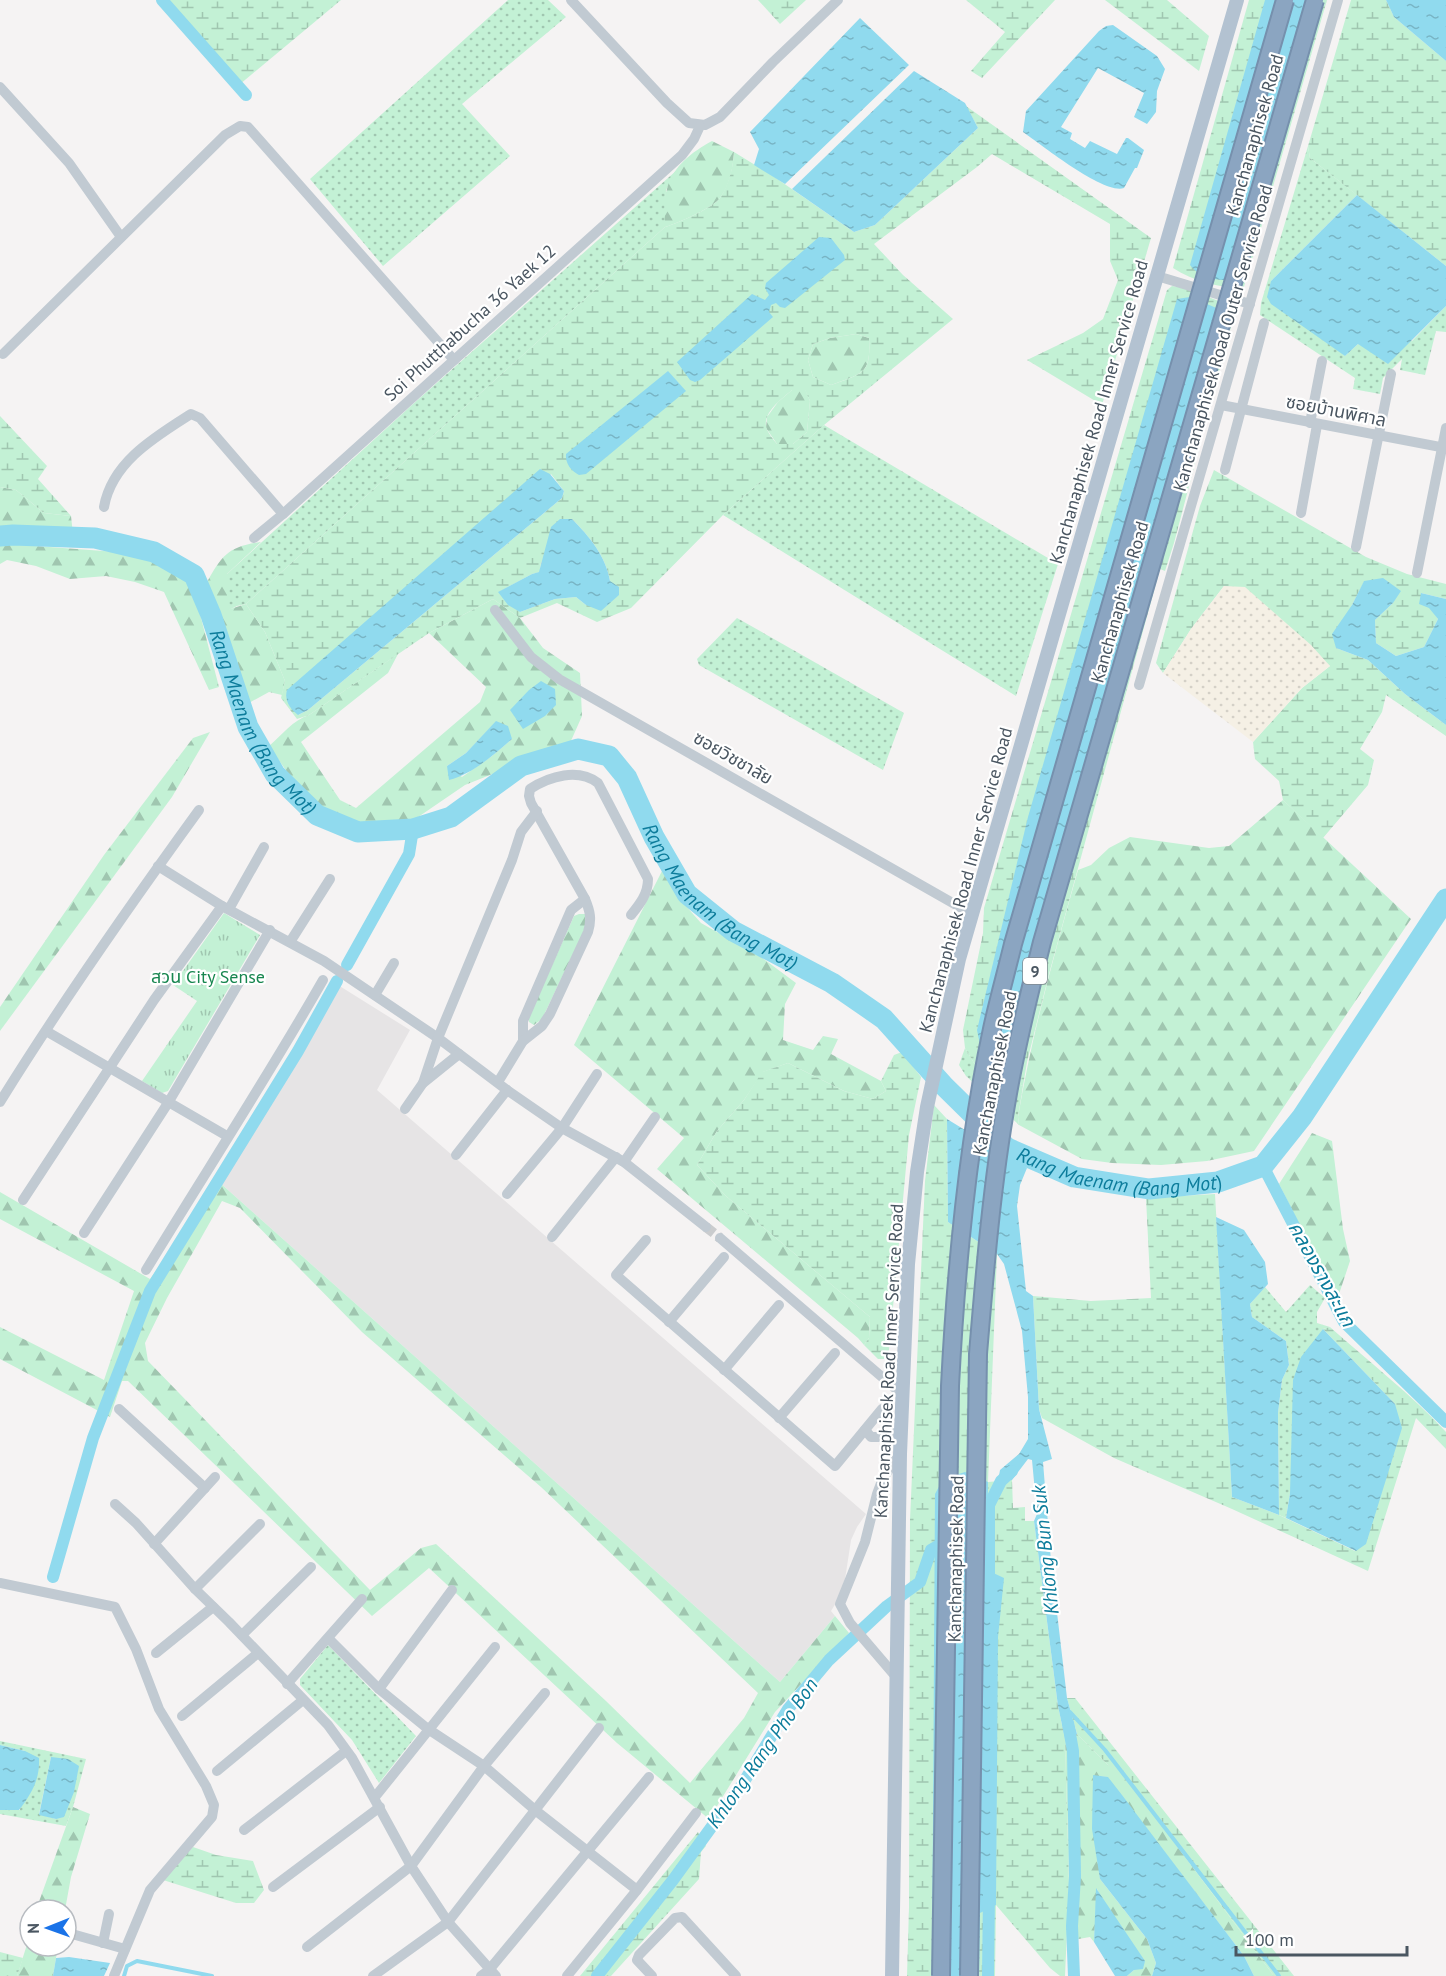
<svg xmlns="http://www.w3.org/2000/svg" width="1446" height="1976" viewBox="0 0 1446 1976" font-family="'PT Sans','Noto Sans Thai',sans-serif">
<defs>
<pattern id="grass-dots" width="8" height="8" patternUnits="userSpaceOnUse" patternTransform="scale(1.5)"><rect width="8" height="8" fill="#c3f1d5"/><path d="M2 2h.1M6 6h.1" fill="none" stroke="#a0c6b0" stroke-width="1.8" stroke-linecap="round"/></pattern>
<pattern id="forest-firs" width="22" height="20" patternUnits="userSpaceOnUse" patternTransform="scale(1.5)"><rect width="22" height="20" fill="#c3f1d5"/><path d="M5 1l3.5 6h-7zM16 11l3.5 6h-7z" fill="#a0c6b0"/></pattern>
<pattern id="wetland-marsh" width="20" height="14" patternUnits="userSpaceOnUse" patternTransform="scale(1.5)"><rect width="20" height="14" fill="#c3f1d5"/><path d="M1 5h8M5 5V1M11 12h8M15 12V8" fill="none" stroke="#a0c6b0"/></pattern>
<pattern id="sand-dots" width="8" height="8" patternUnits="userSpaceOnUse" patternTransform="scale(1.5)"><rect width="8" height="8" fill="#f5f0e5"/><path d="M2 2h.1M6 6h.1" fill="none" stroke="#d4d0c7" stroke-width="1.8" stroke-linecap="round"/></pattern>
<pattern id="park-tufts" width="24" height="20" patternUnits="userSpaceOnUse" patternTransform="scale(1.5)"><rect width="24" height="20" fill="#c3f1d5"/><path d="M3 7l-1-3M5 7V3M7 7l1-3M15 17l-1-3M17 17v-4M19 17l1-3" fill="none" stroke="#a0c6b0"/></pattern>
<pattern id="water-ripples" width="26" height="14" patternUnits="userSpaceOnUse" patternTransform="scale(1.5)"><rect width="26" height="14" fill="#90daee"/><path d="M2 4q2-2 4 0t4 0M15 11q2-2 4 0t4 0" fill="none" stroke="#78b4c4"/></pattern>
</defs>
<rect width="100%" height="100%" fill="#f5f3f3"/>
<path fill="#e6e4e5" d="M338,985L410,1030L377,1090L866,1514L857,1527L851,1540L845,1579L837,1601L831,1611L835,1616L780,1682L219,1182L310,1041Z"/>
<g fill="url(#grass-dots)" fill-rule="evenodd">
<path d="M508,0H548L566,17L462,104L510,156L383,266L310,179Z"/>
<path d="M1308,146L1310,158L1357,195L1271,281L1345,356L1358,344L1412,341L1446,306V332L1436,331L1425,375L1400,370L1402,359L1383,378L1380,394L1353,389L1355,378L1260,315L1261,303Z"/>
<path d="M677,170L666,190L665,227L246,604L237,606L227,611V574L413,404Z"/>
<path d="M824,425L1058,564L1016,696L723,515Z"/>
<path d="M737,618L904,713L883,770L699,665L697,659Z"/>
<path d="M965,1048L974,1063L995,1075L1023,1086L1018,1117L1019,1125L966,1076L959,1065Z"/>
<path d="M1310,1285L1325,1298L1317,1312V1323L1330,1327L1323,1329L1290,1493L1286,1518L1279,1515L1278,1413L1282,1380L1289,1365L1286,1341L1252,1317L1250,1304L1265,1287L1286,1312Z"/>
<path d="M328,1645L416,1736L379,1783L352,1740L300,1685V1679Z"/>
<path d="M0,1741L86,1759L73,1807L66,1826L0,1814V1810H20L25,1751L0,1745ZM51,1757L56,1819L39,1814Z"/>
</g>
<g fill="url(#forest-firs)" fill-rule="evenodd">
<path d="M712,141L734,152C733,168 730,184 720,198C713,208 678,223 665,227C665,216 663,200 667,189C673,166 692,152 712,141Z"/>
<path d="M856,334L869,338C871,375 863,373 831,385L813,377L808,360L813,344L830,338Z"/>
<path d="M805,389L810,401L807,432L793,444H777L766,428L767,417L778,402L792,390Z"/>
<path d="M0,487L16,490L44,513L71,516L73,534L54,528L0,531Z"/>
<path d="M261,542L227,574V610L246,604L265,632L285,681L282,695L269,692L247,704L207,582C222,555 229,546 261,542Z"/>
<path d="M8,544L131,553L181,574L195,595L219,687L209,690L164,592L135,582L106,576L70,579L36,566L7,560L0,564V546Z"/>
<path d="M493,599L520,618L543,648L580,673L582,716L570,743L465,785L405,826L375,829L326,811L292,779L269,746C282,735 293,720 309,715L398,654L388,673L301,742L340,800L356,808L480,702L486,687L429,633ZM496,722L512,739L492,756L462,777L447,766L466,753Z"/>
<path d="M210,732L172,797L0,1031V1007L104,855L193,738Z"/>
<path d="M1283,800L1411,919L1254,1151L1207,1161L1161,1165L1112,1163L1082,1159L1019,1125L1018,1117C1032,1033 1055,952 1078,870L1091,865L1109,848L1130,837L1209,848L1229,846Z"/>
<path d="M662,871L678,897L701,923L761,957L796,983L785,1004L783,1040L813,1050L823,1036L838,1039L831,1054L881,1081L886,1091L873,1099L844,1091L788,1063L763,1072L744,1100L717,1131L697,1165L727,1197L870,1317L869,1338L864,1345L858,1338L657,1169L684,1138L574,1045Z"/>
<path d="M579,914H585V929L542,1019L534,1025L529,1022V1017L574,916Z"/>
<path d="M1312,1133L1332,1141L1343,1229L1350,1261L1338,1297L1329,1283L1279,1184Z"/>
<path d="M219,1182L780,1682L835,1616L849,1633L775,1712L709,1819L617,1743L429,1568L372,1616L128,1381H122L110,1417L0,1359V1327L104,1380L134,1291L0,1219V1192L150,1279ZM222,1201L240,1208L362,1332L541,1487L758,1693L744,1718L690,1783L606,1701L436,1544L421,1548L370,1590L148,1361L145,1343L167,1298Z"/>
<path d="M1077,1734L1109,1766H1117L1274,1976H1254L1244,1956L1107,1777L1093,1776L1100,1879L1147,1939L1156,1963L1152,1976H1127L1134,1970L1097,1889L1094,1942L1090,1937L1067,1941L1069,1884L1065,1739Z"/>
<path d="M73,1807L90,1814L71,1877L65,1910H36Z"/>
<path d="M30,1935V1946H58L53,1976H17Z"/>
</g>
<g fill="url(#wetland-marsh)" fill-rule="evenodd">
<path d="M166,0H341L239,85Z"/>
<path d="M758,0H806L780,24Z"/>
<path d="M966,0H1055L982,78L971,71L1005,32Z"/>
<path d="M1105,0H1167L1209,36L1199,71Z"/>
<path d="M1249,0H1327L1243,290C1218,286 1194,282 1173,268Z"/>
<path d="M1351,0H1386L1394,17L1446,61V266L1310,158L1308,146Z"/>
<path d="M966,106L1151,238L1102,405L1027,360L1083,333L1103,319L1118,280L1110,261V224L992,154L977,167L874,244L903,275L953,319L824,425L723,515L631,608L597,622L557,603L520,618L493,599L429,633L309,715L297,719L281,698L285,681L265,632L246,604L665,227C678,223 713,208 720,198C729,184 733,168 734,152L773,176L854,232L875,225L978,128ZM856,334L869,338C871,375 863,373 831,385L813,377L808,360L813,344L830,338ZM792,390H805L810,401L807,432L793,444H777C773,439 767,432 766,426C764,411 782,399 792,390ZM551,474L564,491L562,498L308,710L298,715ZM572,519C589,536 606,556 610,581L586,605L576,597L555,599L520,612L499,592L532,574L540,572L541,563Z"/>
<path d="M1172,286L1186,288L1236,308L1174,543L1165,571L1160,569L1049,974L1027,1062L1023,1086L995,1075L974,1063L965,1048L963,1030L983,933L984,908L1167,290Z"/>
<path d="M0,416L47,466L38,479L71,516L44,513L16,490L0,487Z"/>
<path d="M1214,470L1366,557L1407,574L1446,584V599L1421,593L1438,619L1424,647L1396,656L1376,643L1375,620L1393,603L1364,582L1352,605L1336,648L1368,660L1405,694L1446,725V736L1386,695L1382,712L1360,749L1374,760L1368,785L1323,838L1283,800L1279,781L1255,759L1253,742L1302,688L1330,666L1224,586L1191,629L1163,673L1156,663L1200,506Z"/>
<path d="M902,1052L921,1077L909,1135L889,1350L885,1359H878L864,1345L869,1338L870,1317L727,1197L697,1165L717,1131L744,1100L762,1072L788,1063L844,1091L873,1099L886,1091L881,1081L894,1055Z"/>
<path d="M934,1105L947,1119L948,1222L997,1254L988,1482L1012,1480L1013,1508L1025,1507V1521H1034L1058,1706L1065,1739L1069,1884L1065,1976H1060L1050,1968L996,1905L995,1976H907L909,1907L910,1520L925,1181Z"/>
<path d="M1215,1194L1232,1497L1279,1515L1355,1551L1395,1404L1323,1329L1330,1327C1369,1362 1411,1394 1446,1432V1449L1416,1418L1368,1571L1232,1509L1114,1458L1042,1418L1039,1409L1033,1296L1091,1301L1151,1298L1146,1198Z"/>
<path d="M1067,1698H1075L1294,1976H1274L1117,1766H1109L1077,1734Z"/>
<path d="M698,1832L706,1846L701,1852L699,1879L611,1976H580Z"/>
<path d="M193,1847L216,1855L253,1861L264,1890L254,1903H236L163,1880Z"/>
<path d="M0,1952L23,1958L17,1976H0Z"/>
</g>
<path fill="url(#sand-dots)" d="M1224,586L1245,587L1311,645L1330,666L1302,688L1253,742L1163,673L1191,629Z"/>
<path fill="url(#park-tufts)" d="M224,913L260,935L168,1091L162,1093L142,1081L197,1001L173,985Z"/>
<g fill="url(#water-ripples)">
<path d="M1265,0H1321L1240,281C1222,280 1202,281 1190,265Z"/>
<path d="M1386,0H1446V61L1394,17Z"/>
<path d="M860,18L909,65L785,184L754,165L759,149L750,132Z"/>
<path d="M1113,25L1157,56L1165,69L1157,91L1156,112L1147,124L1134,117L1144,93L1098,68L1061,127L1072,133L1070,139L1085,148L1090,141L1117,154L1126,138H1128L1144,150L1137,168H1135L1124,188C1104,195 1042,145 1023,132L1026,111L1099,31L1106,26Z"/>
<path d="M914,71L965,103L978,128L875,225L854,232L792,189Z"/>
<path d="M1357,195L1446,266V306L1388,364L1358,344L1345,356L1271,304L1267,297L1271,281Z"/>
<path d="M819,237L831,238L844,255L845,260L785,308L780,307L776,303L771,305L769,312L773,317L700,380L695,382L690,380L677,362L752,294L765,300L769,295L765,288L766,283Z"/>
<path d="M1190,297L1231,314L1036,998L1005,1072L998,1068L981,1050L977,1030L1028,817L1177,299Z"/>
<path d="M668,371L686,391L586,474L579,475C571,471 565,463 566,454Z"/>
<path d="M540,469L550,474L564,491L562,498L308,710L298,715C290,709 284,700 287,690Z"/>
<path d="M560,519H572C589,536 606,556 610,581L619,587V595L601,611L586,605L576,597L555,599L520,612L508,605L498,592L532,574L539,572L551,527Z"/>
<path d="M1383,578L1401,591L1393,603L1375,620L1376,643L1396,656L1424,647L1438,619L1429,608L1419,604L1421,593L1446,599V725L1405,694L1368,660L1336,648L1332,634L1352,605L1364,581Z"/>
<path d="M541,681L555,689L556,705L545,716L523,729L510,710L529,690Z"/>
<path d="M496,721L508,726L512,739C493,755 473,774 449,780L447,766L466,753Z"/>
<path d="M947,1119L1027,1168L1020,1185L1017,1206L1026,1291L1033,1296L1039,1409L1052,1459L1043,1462L1051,1561L1067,1698L1077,1734L1065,1739L1058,1706L1034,1521L1037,1514L1032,1460L1028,1459L1012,1480L998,1481L1000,1470L1019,1454L1028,1439V1397L1022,1331L1004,1264L997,1254L948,1222Z"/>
<path d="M1216,1217L1244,1230L1265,1262L1268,1284L1250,1304L1252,1317L1286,1341L1289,1365L1282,1380L1278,1413L1279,1515L1232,1497Z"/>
<path d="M1323,1329L1395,1404L1402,1428L1366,1544L1356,1551L1286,1518L1290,1493L1293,1380L1301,1357Z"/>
<path d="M965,1472L988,1482L987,1570L1004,1578L998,1637L996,1905L980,1913L979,1976H932L935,1494L943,1479Z"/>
<path d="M0,1745L25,1751L39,1758C40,1779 32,1793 19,1810H0Z"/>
<path d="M51,1757L68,1759L79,1766L74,1792L64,1817L56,1819L39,1815Z"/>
<path d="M1093,1775L1108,1777L1122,1795L1244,1956L1254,1976H1152L1156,1963L1147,1939L1100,1879L1092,1829Z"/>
<path d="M1096,1888L1145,1961L1143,1969L1134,1970L1127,1976H1115L1094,1942Z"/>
<path d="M69,1957L110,1963L104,1976H53L56,1958Z"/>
</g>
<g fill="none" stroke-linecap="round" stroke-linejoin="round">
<g stroke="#90daee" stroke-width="4">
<path d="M1070,1712L1105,1750L1279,1976"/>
<path d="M124,1976L127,1966L137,1961L212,1976"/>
</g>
<g stroke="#90daee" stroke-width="12">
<path d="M162,0L246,95"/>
<path d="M347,965L409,854L413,829"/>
<path d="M985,1127L993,1161"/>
<path d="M1263,1166L1344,1322L1446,1422"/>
<path d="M975,1518L989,1505L1001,1481L1012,1471"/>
<path d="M53,1577L93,1438L150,1291L298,1051L337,981"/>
<path d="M989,1588V1505"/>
<path d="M1068,1723L1073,1751L1075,1876L1072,1926L1074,1976"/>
<path d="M597,1976L673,1880L742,1785L788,1709L829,1660L887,1606L920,1582L931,1550L948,1540"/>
<path d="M988,1976L989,1893"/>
</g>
<path stroke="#90daee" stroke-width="21" id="s1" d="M0,536L13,535L95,538L154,552L194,575L211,615L248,727L275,774L317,815L358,832L413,829L451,817L521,766L578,749L609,756L627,778L654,837L687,894L733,931L832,983L884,1019L944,1086L1007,1148L1074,1177L1149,1189L1218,1182L1263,1166L1302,1117L1446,899"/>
<path stroke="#caccce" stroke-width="10" stroke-dasharray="10 5" stroke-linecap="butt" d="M706,1227L720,1238"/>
<g stroke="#c1cad2" stroke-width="10">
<path d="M571,0L667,103L689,123L705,125L720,117L773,62L838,0"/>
<path d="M0,87L69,163L121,237"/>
<path d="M1157,276L1250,304"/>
<path d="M3,354L225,135L240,126L248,127L454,360"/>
<path d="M1221,405L1446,448"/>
<path d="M1310,423L1322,361"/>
<path d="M1225,470L1264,323"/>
<path d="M104,507C112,462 155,437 191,414L200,418L283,514"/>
<path d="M1301,513L1317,425"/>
<path d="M254,538L283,514L682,155L694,139L700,126"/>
<path d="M1356,547L1391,374"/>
<path d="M1417,573L1446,428"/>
<path d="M495,610L531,657L559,679L972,914"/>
<path d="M1139,685L1338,0"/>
<path d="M158,866L222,906L324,961L438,1038L507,1090L562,1128L624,1162L706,1227"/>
<path d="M229,909L264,847"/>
<path d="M290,942L330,879"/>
<path d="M375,995L394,963"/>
<path d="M46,1031L227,1136"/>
<path d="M523,1041V1021L571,910L585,899"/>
<path d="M498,1082L523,1041L542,1026L550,1014L588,932C592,919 590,911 585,899L531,803L529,796L530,789C550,776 578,768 598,783L648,879C648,894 640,904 631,915"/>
<path d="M423,1083L438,1038L512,860L521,832L537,811"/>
<path d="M0,1102C62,1002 130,905 199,810"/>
<path d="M405,1109L423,1083L459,1054"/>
<path d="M456,1155L507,1090"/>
<path d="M624,1162L655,1117"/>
<path d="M507,1194L562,1128L597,1074"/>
<path d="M23,1200L154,1000L222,906"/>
<path d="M84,1233L168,1103L270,930"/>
<path d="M552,1237L616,1157"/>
<path d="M720,1238L903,1395"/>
<path d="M646,1240L616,1275L835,1466L882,1409"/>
<path d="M146,1270C205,1173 267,1078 323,980"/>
<path d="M669,1322L724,1257"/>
<path d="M724,1370L779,1305"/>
<path d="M119,1409L205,1488"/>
<path d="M779,1418L835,1353"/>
<path d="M865,1430L871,1437H884L889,1433H901"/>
<path d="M115,1504L136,1523L195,1589L229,1622L328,1725L352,1758L411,1866L448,1922L496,1976"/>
<path d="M154,1544L215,1477"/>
<path d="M0,1583L115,1607L136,1649L159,1709L206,1786L214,1805L212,1817L150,1890L114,1976"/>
<path d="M195,1589L260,1524"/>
<path d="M242,1635L311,1567"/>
<path d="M329,1639L379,1689L428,1729L484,1766L535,1810L637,1890L567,1976"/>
<path d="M156,1653L213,1607"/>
<path d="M897,1678L850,1623L840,1604L865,1542L877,1494L883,1478L900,1454"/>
<path d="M287,1684L362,1599"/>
<path d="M379,1689L452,1590"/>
<path d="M182,1716L258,1653"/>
<path d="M217,1771L303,1700"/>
<path d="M375,1797L495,1647"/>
<path d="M244,1830L346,1751"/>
<path d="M273,1887L380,1807"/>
<path d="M637,1890L696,1813"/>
<path d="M72,1934L125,1949"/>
<path d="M103,1943L109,1914"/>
<path d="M307,1947L411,1866L484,1766L545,1693"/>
<path d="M373,1976L448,1922L599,1728"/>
<path d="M481,1976L489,1970L649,1777"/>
<path d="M652,1976L637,1960L639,1955L675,1918L682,1917L736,1976"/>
</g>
<path stroke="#b3c2d1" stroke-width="14" d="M892,1976L900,1454L908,1264L917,1172L927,1107L959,959L1237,0"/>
<g stroke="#7690ad" stroke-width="20" stroke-linecap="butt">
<g id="highway-bridge">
<path d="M941,1976L950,1386C956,1267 967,1146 992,1029C998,1001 1006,973 1013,944L1285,0"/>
<path d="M969,1976L978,1354C985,1269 992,1183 1007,1099C1016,1046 1029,994 1042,942L1315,0"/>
</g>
</g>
<use href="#highway-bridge" stroke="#8ba5c1" stroke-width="16"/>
</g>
<g text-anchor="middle" stroke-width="4.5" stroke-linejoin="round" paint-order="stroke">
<rect fill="#fff" stroke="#808990" stroke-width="1.5" x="1023" y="958" width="24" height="26" rx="4.5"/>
<g font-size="16" font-weight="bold" fill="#4a5661">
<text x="1035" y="977">9</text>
</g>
<g font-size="18" fill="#4a5661" stroke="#fff">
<text transform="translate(1255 135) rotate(-74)" y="6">Kanchanaphisek Road</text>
<text transform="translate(470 323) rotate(-42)" y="6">Soi Phutthabucha 36 Yaek 12</text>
<text transform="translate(1223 338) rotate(-74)" y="6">Kanchanaphisek Road Outer Service Road</text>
<text transform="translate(1336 411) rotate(11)" y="6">ซอยบ้านพิศาล</text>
<text transform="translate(1099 412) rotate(-74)" y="6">Kanchanaphisek Road Inner Service Road</text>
<text transform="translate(1120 602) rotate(-74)" y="6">Kanchanaphisek Road</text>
<text transform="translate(733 758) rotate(30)" y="6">ซอยวิชชาลัย</text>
<text transform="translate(966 880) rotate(-75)" y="6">Kanchanaphisek Road Inner Service Road</text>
<text transform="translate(995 1073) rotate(-79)" y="6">Kanchanaphisek Road</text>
<text transform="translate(889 1361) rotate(-87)" y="6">Kanchanaphisek Road Inner Service Road</text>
<text transform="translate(956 1559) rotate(-89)" y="6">Kanchanaphisek Road</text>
</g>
<g font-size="18" fill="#17864f" stroke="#fff">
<text x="208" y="983">สวน City Sense</text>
</g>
<g font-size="20" font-style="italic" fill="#0c7c9b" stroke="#fff">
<text dy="7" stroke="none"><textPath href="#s1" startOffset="366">Rang Maenam (Bang Mot)</textPath></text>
<text dy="7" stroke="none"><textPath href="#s1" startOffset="978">Rang Maenam (Bang Mot)</textPath></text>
<text dy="7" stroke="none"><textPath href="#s1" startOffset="1482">Rang Maenam (Bang Mot)</textPath></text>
<text transform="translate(1322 1274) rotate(61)" y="7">คลองรางสะแก</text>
<text transform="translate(1045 1550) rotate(-96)" y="7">Khlong Bun Suk</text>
<text transform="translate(762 1753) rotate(-55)" y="7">Khlong Rang Pho Bon</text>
</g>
</g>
<g transform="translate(48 1928) rotate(269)"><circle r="28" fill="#ffffff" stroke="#b7bbc0" stroke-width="1.5"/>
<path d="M0-4.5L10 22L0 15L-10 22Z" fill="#1a73e8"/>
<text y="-9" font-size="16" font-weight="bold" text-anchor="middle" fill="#4a5661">N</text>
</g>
<path d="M1236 1946v9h171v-9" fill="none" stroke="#4a5661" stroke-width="3"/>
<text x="1245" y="1946" font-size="18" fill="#4a5661" stroke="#ffffff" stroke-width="4.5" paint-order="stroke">100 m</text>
</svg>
